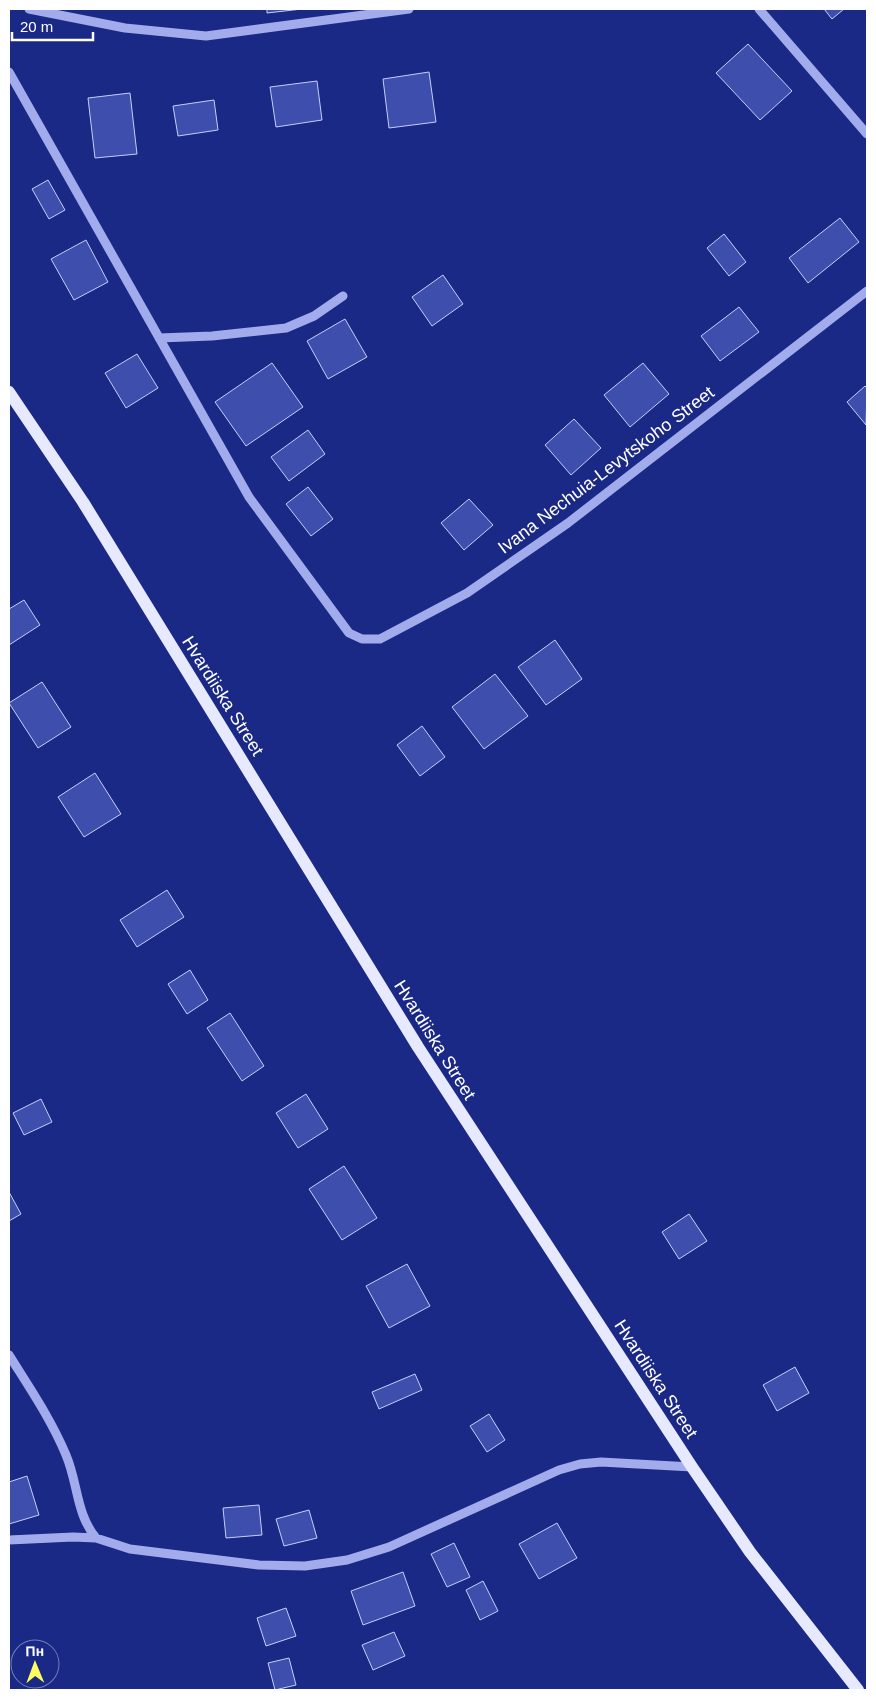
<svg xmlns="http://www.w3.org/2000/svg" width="876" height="1699" font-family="Arial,sans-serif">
	<rect width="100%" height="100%" fill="#1a2886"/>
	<!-- building -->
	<path fill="#3e4ead" stroke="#c7cef9" d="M267 9H302L267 13Z
		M824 9H844L832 19Z
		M748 44 792 91 760 120 716 73Z
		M429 72 436 122 389 128 383 79Z
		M317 81 322 120 276 127 270 87Z
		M130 93 137 154 95 158 88 98Z
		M214 100 218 130 178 136 173 106Z
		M48 180 65 210 49 219 32 189Z
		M840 218 859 242 808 283 789 258Z
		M724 234 746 262 729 276 707 248Z
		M86 240 108 282 74 300 51 259Z
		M443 275 463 304 432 326 412 297Z
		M739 307 759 332 720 361 701 336Z
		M345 319 367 357 328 379 307 341Z
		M137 354 158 388 126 408 105 373Z
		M272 363 303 407 246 446 215 402Z
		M643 363 669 394 630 427 604 395Z
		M865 386 867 388 866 425 847 402Z
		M574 419 601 448 571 475 545 445Z
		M308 430 325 454 289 481 271 457Z
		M308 487 333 519 311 536 286 504Z
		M469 499 493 525 464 550 441 523Z
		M24 600 40 625 9 645V609Z
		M555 640 582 679 546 705 518 667Z
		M495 674 528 716 484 749 452 707Z
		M42 682 71 727 38 748 9 703Z
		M422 726 445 757 420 776 397 745Z
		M95 773 121 814 84 837 58 797Z
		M167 890 184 917 137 947 120 920Z
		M190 970 208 1000 187 1014 168 984Z
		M230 1013 264 1066 242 1081 207 1028Z
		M306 1094 328 1129 298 1148 276 1113Z
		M41 1099 52 1122 24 1135 13 1113Z
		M344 1166 377 1218 342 1240 309 1189Z
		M9 1192 21 1214 9 1221Z
		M689 1214 707 1241 679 1259 662 1232Z
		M407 1264 430 1306 389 1328 366 1286Z
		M795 1367 809 1393 777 1411 763 1385Z
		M415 1374 422 1390 379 1409 372 1392Z
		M489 1414 505 1440 487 1452 470 1426Z
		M27 1476 39 1515 9 1524V1482Z
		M259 1505 262 1535 226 1538 223 1508Z
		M309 1510 317 1538 284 1546 276 1519Z
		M557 1523 577 1558 539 1579 519 1544Z
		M454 1543 470 1577 447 1587 431 1554Z
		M403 1572 415 1606 363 1625 351 1591Z
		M483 1581 498 1611 480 1620 466 1590Z
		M286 1608 296 1636 266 1646 257 1618Z
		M394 1632 405 1656 373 1670 362 1645Z
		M289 1658 296 1685 275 1690 268 1663Z"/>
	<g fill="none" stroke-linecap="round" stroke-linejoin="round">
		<!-- minor -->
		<path stroke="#a2acec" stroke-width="9" d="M29 9 125 28 206 36 409 9
			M759 9 867 134
			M9 72 249 497 349 633 362 639H380L467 593 568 523 867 291
			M159 338 212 336 286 328 314 316 343 296
			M9 1355C29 1387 51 1419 66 1455 78 1483 76 1514 96 1538
			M9 1540 73 1537 96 1538 130 1549 259 1565 305 1566 347 1560 389 1547 559 1470 580 1464 601 1462 692 1467"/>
		<!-- major -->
		<path stroke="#e7e9ff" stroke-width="12" d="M9 392 83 502 418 1047 692 1467 750 1552 858 1690"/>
	</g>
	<g text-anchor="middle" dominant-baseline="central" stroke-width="4" stroke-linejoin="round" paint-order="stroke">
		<!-- street labels -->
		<g font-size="18" fill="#fff" stroke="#1a2886">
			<text transform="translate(606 470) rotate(-37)">Ivana Nechuia-Levytskoho Street</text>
			<text transform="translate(223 696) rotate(58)">Hvardiiska Street</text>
			<text transform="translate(435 1040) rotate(58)">Hvardiiska Street</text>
			<text transform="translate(656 1379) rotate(57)">Hvardiiska Street</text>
		</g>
	</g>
	<!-- border -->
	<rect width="876" height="1699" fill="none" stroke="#ffffff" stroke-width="20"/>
	<!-- north arrow -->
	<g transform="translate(35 1664) rotate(359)"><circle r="24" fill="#1a2886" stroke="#767eb6"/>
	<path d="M0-4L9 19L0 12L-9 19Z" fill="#fbfe5e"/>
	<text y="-8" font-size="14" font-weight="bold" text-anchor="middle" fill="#ffffff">Пн</text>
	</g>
	<!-- scale -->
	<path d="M12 32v8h81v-8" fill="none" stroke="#ffffff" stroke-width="2.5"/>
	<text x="20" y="32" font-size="15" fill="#ffffff" stroke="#1a2886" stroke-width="4" paint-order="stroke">20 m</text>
</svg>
